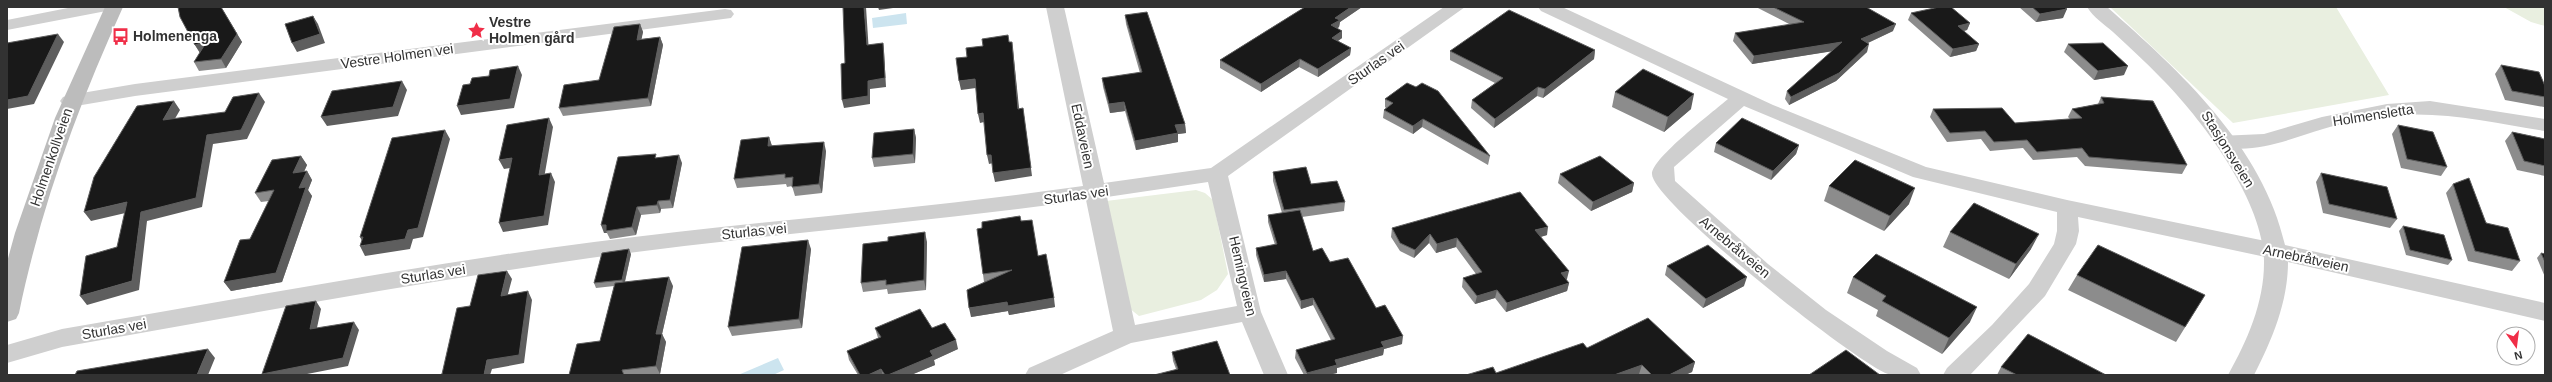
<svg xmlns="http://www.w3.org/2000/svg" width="2552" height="382" font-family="Arial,sans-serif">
	<rect width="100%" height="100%" fill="#fff"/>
	<!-- green -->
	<path fill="#e9efe0" d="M2336 7 2389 95 2233 123 2111 8Z
		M2504 7H2545V26L2531 22Z
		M1196 190 1205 193 1213 200 1228 274 1217 290 1201 300 1139 316 1129 308 1106 201Z"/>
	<!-- water -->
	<path fill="#cce4ef" d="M906 13 907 24 873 28 872 18Z
		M778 358 784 370 773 375H738Z"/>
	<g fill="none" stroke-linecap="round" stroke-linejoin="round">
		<!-- minor -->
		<path fill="#cfcfcf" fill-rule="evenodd" d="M73 7H110L107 11 101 12 7 30V20Z
			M1046 7H1064L1104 183 1211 168 1444 7H1465L1228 176 1261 312 1288 375H1264L1242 322 1131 343 1060 375H1025L1029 368 1113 331 1086 200C921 223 755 235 590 258 413 283 238 316 62 347L7 363V345L62 329C239 299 416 265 594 242 757 221 921 209 1083 186ZM1208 182 1237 306 1135 325 1107 197Z
			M1538 7H1562L1773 105 1926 167 2067 200 2275 243 2283 246 2286 251 2283 256 2275 259 2078 217 2079 231 2076 244 2045 296 1970 375H1943L1947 368 1992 325 2029 284 2054 244 2057 231V212L1913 177 1744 106 1674 167 1675 181 1768 264 1826 310 1887 351 1917 368 1921 375C1911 375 1897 378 1888 374 1854 361 1652 202 1652 174 1652 158 1713 112 1728 99L1541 11Z
			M725 9 731 10 734 14 731 18 135 96 70 107 63 105 60 101 63 97 70 95 135 84Z
			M2430 101 2545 119V131C2493 123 2441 110 2388 116 2367 118 2343 123 2323 129 2290 139 2253 155 2219 146L2216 141 2219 136 2264 134 2322 117 2387 104Z"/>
		<!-- tertiary -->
		<path fill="#cfcfcf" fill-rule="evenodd" d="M2087 7H2107C2180 71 2263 147 2285 245L2545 303V321L2288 262C2288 302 2272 340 2254 375H2228C2247 341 2264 303 2264 263 2265 203 2202 119 2161 78 2146 62 2129 47 2113 32 2104 24 2093 17 2087 7Z"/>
		<!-- secondary -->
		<path fill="#bcbcbc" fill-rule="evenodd" d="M105 7H123C78 106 41 206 19 313L16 319 7 322V262L15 233 55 118Z"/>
	</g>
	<!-- wall -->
	<path fill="#8c8c8c" d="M178 7H222H221L242 42 226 68 199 71 194 62 200 53 195 45Z
		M1305 7H1362L1340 22 1339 27 1337 28 1342 31V38L1338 41 1351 48 1350 55 1318 77 1299 67 1261 92 1220 68V60Z
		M1756 7H1866L1893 31 1868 43 1867 52 1836 81 1789 105 1785 99 1787 91 1832 51 1752 64 1733 41 1735 33 1791 25Z
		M2019 7H2064L2063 18 2036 22Z
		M1911 13 1970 23 1967 30 1964 31 1979 44 1976 51 1950 57 1908 20Z
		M1125 15 1185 124 1186 133 1178 134V142L1136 150 1125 111 1110 113 1103 87 1102 78 1140 73 1126 24Z
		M640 24 643 32 641 39 660 37 663 45 651 106 563 116 559 108 599 80Z
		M2068 44 2124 75 2094 80 2064 52Z
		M1595 50 1594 59 1543 98 1537 96 1494 128 1471 108 1472 100 1495 83 1450 60V51Z
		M2501 65 2545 86V106L2544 107 2505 100 2495 74Z
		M1407 83 1490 156 1488 165 1422 127 1413 134 1383 118 1384 110 1386 108 1385 107V99Z
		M1615 92 1691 109 1664 132 1612 107Z
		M2101 97 2187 165 2182 174 2085 166 2077 157 2033 160 2023 148 1990 151 1981 139 1947 142 1930 117 1933 109 2015 123 2070 119 2068 117 2072 109 2098 104Z
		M2398 125 2447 167 2441 176 2401 168 2392 134Z
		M914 129 916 138 915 163 874 167 872 158Z
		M2512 132 2545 139V176L2517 170 2505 141Z
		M769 137 772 146 826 151 822 193 795 196 792 186 787 187 786 184 737 188 734 179Z
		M1716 143 1799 145 1796 154 1771 180 1714 152Z
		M301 156 307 165 304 172 307 171 312 180 308 190 312 196 282 282 231 291 224 282 250 239 269 201 261 202 255 193Z
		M657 158 682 163 673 208 661 209 660 213 641 215 636 235 610 239 607 233H604Z
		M1273 172 1311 184 1345 202 1344 211 1302 217 1313 251 1330 262 1376 308 1402 344 1384 349 1383 355 1337 368V373L1328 375H1304L1295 358 1296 350 1331 340 1313 305 1301 309 1286 279 1264 282 1256 255V248L1275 245 1268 222V215L1282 213 1273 181Z
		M2321 173 2397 219 2390 228 2323 213 2316 182Z
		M1560 174 1634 183 1632 192 1591 211 1558 183Z
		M2453 184 2520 261 2512 271 2468 261 2446 193Z
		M1829 186 1909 204 1884 231 1824 201Z
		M1021 221 1038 256 1055 307 1009 315 1008 311 971 317 984 282 983 274Z
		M2403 226 2452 260 2448 265 2406 255 2399 231Z
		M1392 228 1547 235 1540 237 1567 279 1566 280 1569 283 1567 291 1506 312 1495 298 1475 304 1462 287 1463 278 1476 274 1456 247 1436 253 1429 243 1414 258 1400 251 1391 237Z
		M1950 232 2031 249 2009 279 1943 247Z
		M927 242 926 290 888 294 887 289 863 292 861 283Z
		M811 249 802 328 732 336 728 327Z
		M2541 253 2545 254V277L2537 258Z
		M631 254 625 282 673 286 662 334 666 342 660 374 655 375H569L600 341 614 286 596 288 594 283Z
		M1667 266 1744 286 1703 308 1665 275Z
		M2077 275 2205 295 2176 342 2068 290Z
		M1853 277 1970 322 1942 354 1876 316 1878 310 1847 293Z
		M875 328H932L958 349 934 360 935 365 911 375H858L849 360 847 351 878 338Z
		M1587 348 1695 362 1692 372 1685 375H1640L1639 374 1637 375H1466L1496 373Z
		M1172 352 1230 375 1176 369 1173 361Z
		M2001 367 2106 375H1997Z"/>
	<!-- shaded-wall -->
	<path fill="#5e5e5e" d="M221 7H222H221L242 42 226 68 221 59Z
		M864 7H866L869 53 867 45Z
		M878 7H900L879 10Z
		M1351 7H1362L1340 22 1339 27 1331 33V25L1335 18Z
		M2067 9 2063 18 2036 22 2040 14Z
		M313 16 318 24 325 43 297 52 292 43Z
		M1970 23 1967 30 1955 33 1958 26Z
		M640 24 643 32 640 47 637 40Z
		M1896 24 1893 31 1859 47 1861 39Z
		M1342 31V38L1332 45V38Z
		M58 34 64 42 34 104 7 109V100Z
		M660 37 663 45 651 106 648 98Z
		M207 41 200 53 195 45Z
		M1012 42 1013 50 1020 117 1018 109Z
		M1842 42 1840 50 1752 64 1754 56Z
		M883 43 884 51 886 87 870 89V104L844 108 842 100 868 81Z
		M1869 44 1867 52 1836 81 1789 105 1791 97Z
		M1979 44 1976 51 1950 57 1953 49Z
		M1351 48 1350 55 1318 77V69Z
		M1595 50 1594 59 1543 98 1545 89Z
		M1300 59 1299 67 1261 92V84Z
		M518 66 522 75 514 108 461 115 457 106Z
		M2128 66 2124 75 2094 80 2098 71Z
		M975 79 976 88 961 90 959 81Z
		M402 81 407 90 398 116 327 126 321 117Z
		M1538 87 1537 96 1494 128 1495 119Z
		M259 93 265 102 247 139 213 144 202 207 147 221 139 290 87 305 80 296 132 281 141 212 207 135Z
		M1694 94 1691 109 1664 132 1668 117Z
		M174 101 180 110 169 129 163 120Z
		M1124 102 1125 111 1110 113 1109 104Z
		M1023 108 1032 176 995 182 993 173Z
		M983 113 984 122 980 123 978 114Z
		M549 118 553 127 543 184 539 175Z
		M1423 119 1422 127 1413 134V126Z
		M1185 124 1186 133 1178 134V142L1136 150 1135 141 1175 125Z
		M914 129 916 138 915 163 913 154Z
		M445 130 450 139 423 237 413 239 410 249 365 256 360 246H365L360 237 408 230Z
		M769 137 772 146H768Z
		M824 142 826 151 822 193 819 184Z
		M1799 145 1796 154 1771 180 1773 171Z
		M679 155 682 163 673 208 670 200Z
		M987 155H991L993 163 989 164Z
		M301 156 307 165 299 182 293 173Z
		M512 158 516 167 504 169 499 160Z
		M307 171 312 180 308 190 312 196 282 282 231 291 224 282 299 188Z
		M551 173 555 182 548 225 503 232 499 223Z
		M1634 183 1632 192 1591 211 1593 202Z
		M1915 188 1909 204 1884 231 1890 216Z
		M658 201 661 209 660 213 657 205Z
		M127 202 134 211 91 221 84 212Z
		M637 207 641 215 636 235 632 227Z
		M601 225H606V231L607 233H604Z
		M1548 227 1547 235 1534 239 1535 230Z
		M925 232 927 242 926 290 924 280Z
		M1430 234 1429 243 1414 258 1415 250Z
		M2039 234 2031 249 2009 279 2016 264Z
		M1457 238 1456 247 1436 253 1437 244Z
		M808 240 811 249 802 328 799 319Z
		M629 249 631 254 624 285 622 280Z
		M507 271 512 279 505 305 501 296Z
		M1286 271V279L1264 282V275Z
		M1569 271 1567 279 1559 282 1561 273Z
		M669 277 673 286 660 343 656 334Z
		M1747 277 1744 286 1703 308 1706 299Z
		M1569 283 1567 291 1506 312 1507 303Z
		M1497 290 1495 298 1475 304 1477 296Z
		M528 291 532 300 524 363 492 369 490 375H484L487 360Z
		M1054 298 1055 307 1009 315 1008 311 971 317 969 308 1007 302Z
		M1313 298V305L1301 309V301Z
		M316 301 321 309 315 337 310 329Z
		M1977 307 1970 322 1942 354 1949 338Z
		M354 322 359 330 348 366 302 375H263L262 374Z
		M662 334 666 342 660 374 656 366Z
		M1403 336 1402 344 1384 349 1383 355 1337 368V373L1328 375H1307V373L1335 360 1381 342Z
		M956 340 958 349 934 360 935 365 911 375H888L930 351Z
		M208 349 215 358 208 375H197Z
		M1695 362 1692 372 1685 375H1669Z
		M1642 365 1639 374 1637 375H1614Z
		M881 369 883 375H868Z"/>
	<!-- building -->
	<path fill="#191919" stroke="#5e5e5e" d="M178 7H221L237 34 221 59 194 62 207 41 195 45 180 17Z
		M843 7H864L867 45 883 43 885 78 868 81V96L842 100 841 64 845 63Z
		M1305 7H1351L1335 18 1340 20 1331 25 1342 31 1332 38 1351 48 1318 69 1300 59 1261 84 1220 60Z
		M1773 7H1866L1896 24 1861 39 1869 44 1839 73 1791 97 1787 91 1842 42 1754 56 1735 33 1804 22Z
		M1939 7H1951L1970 23 1958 26 1979 44 1953 49 1911 13Z
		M2032 7H2064L2067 9 2040 14Z
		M1509 10 1595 50 1545 89 1538 87 1495 119 1472 100 1503 78 1450 51Z
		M1147 12 1185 124 1175 125 1178 133 1135 141 1124 102 1109 104 1102 78 1142 72 1125 15Z
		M313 16 320 34 292 43 285 24Z
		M640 24 637 40 660 37 648 98 559 108 564 85 599 80 614 27Z
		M58 34 28 96 7 100V43Z
		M1008 35 1009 42H1012L1018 109 1023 108 1031 168 993 173 991 155H987L983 113 978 114 975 79 959 81 956 58 967 57 966 48 983 46 982 39Z
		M2103 43 2128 66 2098 71 2068 44Z
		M2501 65 2539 72 2545 86V97L2512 91Z
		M518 66 510 99 457 106 463 85 470 84 472 78 489 76 490 70Z
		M1643 69 1694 94 1668 117 1615 92Z
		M402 81 393 107 321 117 332 91Z
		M1407 83 1416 87 1422 83 1438 91 1490 156 1423 119 1413 126 1384 110 1393 103 1385 99Z
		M259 93 241 130 207 135 196 198 141 212 132 281 80 296 86 256 117 247 127 202 84 212 94 177 137 106 174 101 163 120 225 112 233 97Z
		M2101 97 2153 101 2187 165 2089 157 2082 148 2037 152 2027 140 1994 142 1985 131 1950 133 1933 109 2002 108 2015 123 2082 118 2072 109 2104 103Z
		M549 118 539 175 551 173 544 216 499 223 512 158 499 160 507 125Z
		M1742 118 1799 145 1773 171 1716 143Z
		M2398 125 2433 132 2447 167 2407 159Z
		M914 129 913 154 872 158 874 133Z
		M445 130 418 228 408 230 405 239 360 246 363 237H360L392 138Z
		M2512 132 2545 139V166L2524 161Z
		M769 137 768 146 824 142 819 184 792 187 793 177 785 178V174L734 179 741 140Z
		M656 154 655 158 679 155 670 200 658 201 657 205 637 207 632 227 606 231V225H601L618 157Z
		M301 156 293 173 307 171 299 188 306 187 276 273 224 282 240 240 250 239 274 190 255 193 272 160Z
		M1600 156 1634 183 1593 202 1560 174Z
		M1855 160 1915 188 1890 216 1829 186Z
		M1306 167 1311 184 1337 181 1345 202 1284 210 1273 172Z
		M2321 173 2387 187 2397 219 2329 204Z
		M2469 178 2486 223 2508 228 2520 261 2475 251 2453 184Z
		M1520 192 1548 227 1535 230 1569 271 1561 273 1569 283 1507 303 1497 290 1477 296 1463 278 1482 272 1457 238 1437 244 1430 234 1415 250 1400 243 1392 228Z
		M1974 203 2039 234 2016 264 1950 232Z
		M1300 210 1313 251 1322 248 1330 262 1348 258 1376 308 1385 305 1403 336 1381 342 1384 347 1335 360 1337 365 1307 373 1296 350 1335 339 1313 298 1301 301 1286 271 1264 275 1256 248 1277 244 1268 215Z
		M1020 216 1021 221 1032 220 1038 256 1046 254 1054 298 1008 306 1007 302 969 308 967 290 1012 270 983 274 977 229 982 228V222Z
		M2403 226 2444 235 2452 260 2410 250Z
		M925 232 924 280 886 285V280L861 283 863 244 888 241V237Z
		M808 240 799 319 728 327 742 247Z
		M1708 245 1747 277 1706 299 1667 266Z
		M2098 245 2205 295 2185 327 2077 275Z
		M629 249 622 280 594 283 602 253Z
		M2541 253 2545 254V262Z
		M1876 254 1977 307 1949 338 1882 301 1886 296 1853 277Z
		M507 271 501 296 528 291 519 355 487 360 484 375H439L442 374 457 308 470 306 478 275Z
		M669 277 656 334H662L656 366 622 370 624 375H569L577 344 600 341 615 283Z
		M316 301 310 329 354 322 343 358 262 374 286 306Z
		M920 309 932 328 945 323 956 340 930 351 933 356 888 375H885L881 369 868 375H860L847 351 881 337 875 328Z
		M1648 318 1695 362 1669 375H1652L1642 365 1614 375H1466L1493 367 1496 373 1583 343 1587 348Z
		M2028 334 2106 375H2017L2001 367Z
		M1217 341 1230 375H1154L1178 369 1172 352Z
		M208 349 197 375H75L77 371Z
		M1846 350 1880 375H1809Z"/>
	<!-- icons -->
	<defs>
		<symbol id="sight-bare" viewBox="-9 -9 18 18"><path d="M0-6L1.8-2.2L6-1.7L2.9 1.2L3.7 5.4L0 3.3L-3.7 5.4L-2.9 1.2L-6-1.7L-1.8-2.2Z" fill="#f02e48" stroke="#fff" stroke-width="2.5" paint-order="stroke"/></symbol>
		<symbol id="bus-bare" viewBox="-9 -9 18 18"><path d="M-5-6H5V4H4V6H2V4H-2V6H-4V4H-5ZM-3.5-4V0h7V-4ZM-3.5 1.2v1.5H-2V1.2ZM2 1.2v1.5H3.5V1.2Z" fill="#f02e48" stroke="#fff" stroke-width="2.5" paint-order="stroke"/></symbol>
	</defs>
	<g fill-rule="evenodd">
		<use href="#sight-bare" x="464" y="18" width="25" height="25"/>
		<use href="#bus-bare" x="108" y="24" width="25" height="25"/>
	</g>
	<g text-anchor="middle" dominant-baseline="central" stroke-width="4" stroke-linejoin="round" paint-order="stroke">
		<!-- poi labels -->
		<g font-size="14" font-weight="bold" fill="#323232" stroke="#fff" text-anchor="start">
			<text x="489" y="22">Vestre<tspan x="489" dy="16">Holmen gård</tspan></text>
			<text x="133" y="36">Holmenenga</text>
		</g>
		<!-- street labels -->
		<g font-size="14" fill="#323232" stroke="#fff">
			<text transform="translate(397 56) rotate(-8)">Vestre Holmen vei</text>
			<text transform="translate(1376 63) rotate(-35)">Sturlas vei</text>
			<text transform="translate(2373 115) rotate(-9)">Holmensletta</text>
			<text transform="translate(1083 136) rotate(78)">Eddaveien</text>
			<text transform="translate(2228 149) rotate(58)">Stasjonsveien</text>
			<text transform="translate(51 157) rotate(-71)">Holmenkollveien</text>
			<text transform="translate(1076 195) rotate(-8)">Sturlas vei</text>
			<text transform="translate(754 231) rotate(-6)">Sturlas vei</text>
			<text transform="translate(1735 247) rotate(40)">Arnebråtveien</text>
			<text transform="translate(2306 258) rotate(12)">Arnebråtveien</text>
			<text transform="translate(433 274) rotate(-9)">Sturlas vei</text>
			<text transform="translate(1243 276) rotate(77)">Hemingveien</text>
			<text transform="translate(114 329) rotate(-10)">Sturlas vei</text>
		</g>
	</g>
	<!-- border -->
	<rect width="2552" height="382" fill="none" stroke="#323232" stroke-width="16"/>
	<!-- north arrow -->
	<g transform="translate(2516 346) rotate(166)"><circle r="19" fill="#ffffff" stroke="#adadad"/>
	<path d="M0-3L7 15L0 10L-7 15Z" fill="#f02e48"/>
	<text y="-6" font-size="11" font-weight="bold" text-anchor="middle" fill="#323232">N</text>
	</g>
</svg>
